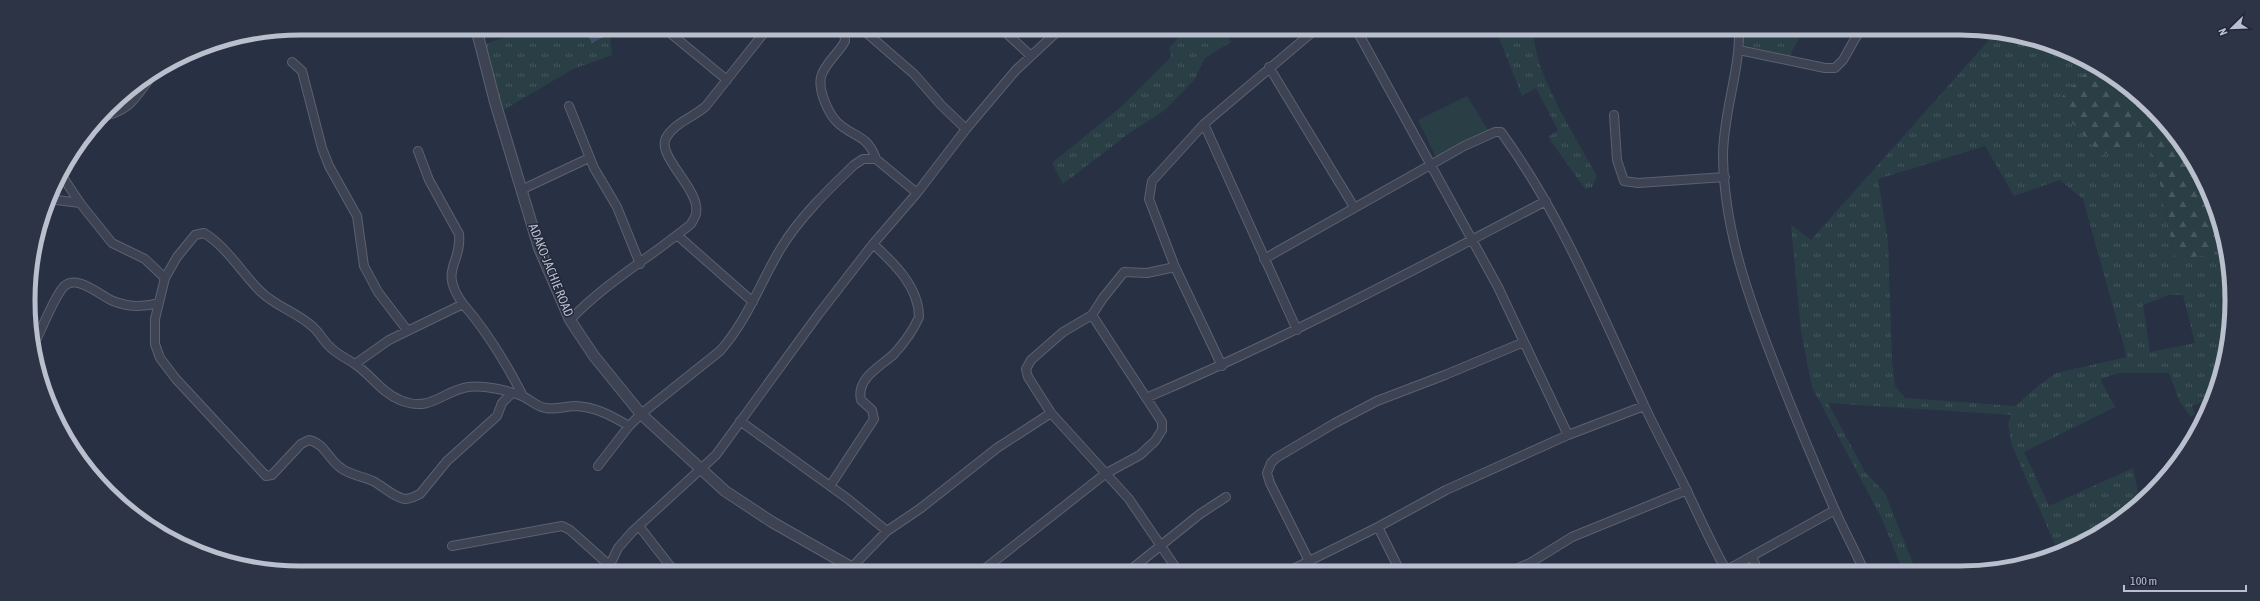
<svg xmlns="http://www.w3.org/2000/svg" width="2260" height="601" font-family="'Asap Condensed',sans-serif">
	<defs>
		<pattern id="grass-tufts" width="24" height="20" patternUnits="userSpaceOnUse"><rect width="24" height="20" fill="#2a3e45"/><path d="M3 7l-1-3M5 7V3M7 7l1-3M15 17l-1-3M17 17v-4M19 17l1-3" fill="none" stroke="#47585f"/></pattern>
		<pattern id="forest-firs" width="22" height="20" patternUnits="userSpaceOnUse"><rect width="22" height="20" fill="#2a3e45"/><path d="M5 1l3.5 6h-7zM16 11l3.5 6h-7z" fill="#47585f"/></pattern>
		<pattern id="water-rules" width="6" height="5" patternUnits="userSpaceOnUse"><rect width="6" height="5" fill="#3f4c6d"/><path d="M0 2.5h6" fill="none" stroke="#596481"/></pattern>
	</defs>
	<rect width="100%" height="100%" fill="#283144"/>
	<!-- grass -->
	<path fill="url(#grass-tufts)" fill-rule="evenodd" d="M508 28H584L586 32 609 28 612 55 573 69 500 112 483 45 506 37 504 29Z
		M1186 29H1224L1231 42 1205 58 1194 80 1165 110 1128 134 1063 184 1052 163 1122 106 1171 57 1169 48Z
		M1496 30H1535C1527 62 1580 145 1597 176L1592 187 1585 189 1548 137 1558 130 1536 88 1522 96Z
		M1744 30H1804L1789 57 1744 45Z
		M1997 31 2047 43 2090 62 2086 72 2056 104 2102 155 2141 136C2158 155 2169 231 2175 259L2227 253 2231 283 2230 336 2210 399 2192 406 2195 414 2191 417 2180 402 2169 373H2119L2100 379 2115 407 2024 452 2049 506 2133 468 2140 501 2123 508 2125 513 2080 545 2058 552 2011 443 2008 423 2012 415 1828 403 1865 472 1885 493 1916 571H1903L1882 519 1812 387 1801 331 1791 225 1811 240ZM1985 146 2014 196 2060 180 2083 199 2127 357 2056 373 2039 385 2015 406 1905 398 1895 386 1892 361 1888 242 1878 179ZM2169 295H2183L2195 343 2150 352 2143 305Z"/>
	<!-- forest -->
	<path fill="url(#forest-firs)" d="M2090 62C2100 66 2109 74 2118 80 2175 121 2215 183 2227 253L2175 259C2169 232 2159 154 2141 137L2102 155 2055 104 2086 72Z"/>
	<!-- garden -->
	<path fill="#2a3e45" d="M1467 96 1488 130 1437 159 1418 120Z"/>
	<!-- water -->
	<path fill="url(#water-rules)" d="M584 28H604L605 36 592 43Z"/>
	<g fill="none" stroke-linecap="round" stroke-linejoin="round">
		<defs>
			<path id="minor" d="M844 29 845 41C839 53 824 64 821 77 818 90 828 113 837 122 853 138 867 133 876 159
				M862 29 914 74 941 105 966 129
				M1002 29 1031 56
				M1356 29 1498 287 1568 435
				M1739 30C1740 72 1723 113 1723 156 1724 229 1748 296 1774 363 1793 412 1813 460 1834 508 1843 529 1855 550 1864 571
				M670 33 727 80
				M1739 50 1825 68H1835L1843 60 1860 30
				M292 62 302 71 322 148 329 166 357 216 364 266 378 292 407 330
				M1269 67 1354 207
				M569 106 594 168 617 207 640 264
				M1614 115 1617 160 1624 181 1638 183 1725 177
				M101 117C131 110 133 100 151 77
				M1204 124 1297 330
				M418 151 429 180 459 234C462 265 438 269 463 304
				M60 173 80 203
				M521 190 589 158
				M49 199 80 203 112 243 145 259 165 278
				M677 235 753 302
				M1264 259 1464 146 1495 132H1501C1562 216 1600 311 1644 405 1657 433 1672 460 1686 489 1699 516 1711 543 1726 570
				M1175 267 1147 273 1124 272 1103 298 1092 315 1063 332 1031 360 1026 369 1028 377 1051 413 1129 499 1178 571
				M570 320C605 283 651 257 691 224 692 221 696 217 696 213 701 190 656 156 666 138 674 123 694 117 706 106L767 29
				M36 340C44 324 51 305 61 290 74 270 100 296 113 301 128 307 142 308 158 303
				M355 364 389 340 463 304C485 329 507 365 523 396
				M1222 366 1175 267 1149 199 1152 181 1204 124 1316 29
				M512 393 502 403 497 416 447 461 420 494C415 496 411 499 405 499 393 497 383 486 373 481 362 476 350 475 341 468 329 460 324 443 309 440L301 444 272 475 266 476 176 379 160 358 155 344V319L165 278 177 257 195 235 204 233C226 246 242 273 260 291 276 307 297 312 313 327 319 332 323 340 328 345 336 354 346 358 355 364 371 375 382 393 400 400 431 413 442 391 468 387 484 385 507 390 522 396 530 399 536 407 546 408 556 410 566 406 576 406 596 407 612 416 629 426L641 414 720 351C748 319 760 283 781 248 800 217 828 190 854 165L863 159H876L917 193
				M1146 398C1283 340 1414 270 1546 201
				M740 421 848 499 887 531
				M598 466 629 426
				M830 486 874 419 872 410 861 400C856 378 880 367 894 354 904 343 913 331 919 317 919 287 894 263 873 244
				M639 526 674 571
				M1378 527 1400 571
				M452 546 562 526 570 530 609 565
				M1752 556 1758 571
				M1309 561 1270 483 1267 473 1271 463 1276 458 1335 423 1377 401 1445 375 1524 342
				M852 567 887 531 921 508 997 448 1051 413
				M607 571 618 548 632 532 716 455 818 315 873 244 917 193 966 129 1016 70 1060 29
				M982 571 1105 474 1140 455 1155 441 1162 430V422L1092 315
				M1129 571 1200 514 1226 497
				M1289 571 1378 527 1446 490 1568 435 1644 406
				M1511 571 1530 563 1572 537 1687 490
				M1725 571 1835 510"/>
			<path id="tertiary" d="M476 28 495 102 539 248 570 320 594 356 641 414 725 491 772 522 858 571"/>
		</defs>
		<!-- minor casing -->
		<use href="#minor" stroke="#5b6171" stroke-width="10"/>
		<!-- tertiary casing -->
		<use href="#tertiary" stroke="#5b6171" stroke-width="12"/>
		<!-- minor -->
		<use href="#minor" stroke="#3d4353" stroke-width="8"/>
		<!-- tertiary -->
		<use href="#tertiary" stroke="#3d4353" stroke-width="10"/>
	</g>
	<g text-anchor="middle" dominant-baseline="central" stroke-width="3" stroke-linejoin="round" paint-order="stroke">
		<!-- street labels -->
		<g font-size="13" fill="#babfcd" stroke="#212839">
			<text transform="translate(551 270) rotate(68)">ADAKO-JACHIE ROAD</text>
		</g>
	</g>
	<!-- crop -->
	<path d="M0 0H2260V601H0ZM300 35H1960A265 265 0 0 1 2225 300V301A265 265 0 0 1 1960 566H300A265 265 0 0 1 35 301V300A265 265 0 0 1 300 35Z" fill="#2d3445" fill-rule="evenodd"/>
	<path fill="none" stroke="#babfcd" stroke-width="5" d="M300 35H1960A265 265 0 0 1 2225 300V301A265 265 0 0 1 1960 566H300A265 265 0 0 1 35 301V300A265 265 0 0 1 300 35Z"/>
	<!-- north arrow -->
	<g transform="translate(2232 28) rotate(247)" stroke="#212839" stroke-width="3" paint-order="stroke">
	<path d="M0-3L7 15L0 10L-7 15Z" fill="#babfcd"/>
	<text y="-6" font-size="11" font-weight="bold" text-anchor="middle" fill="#babfcd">N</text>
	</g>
	<!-- scale -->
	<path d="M2124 585v6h122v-6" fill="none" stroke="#babfcd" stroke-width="2"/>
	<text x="2130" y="585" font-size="12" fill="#babfcd" stroke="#212839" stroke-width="3" paint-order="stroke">100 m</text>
</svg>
